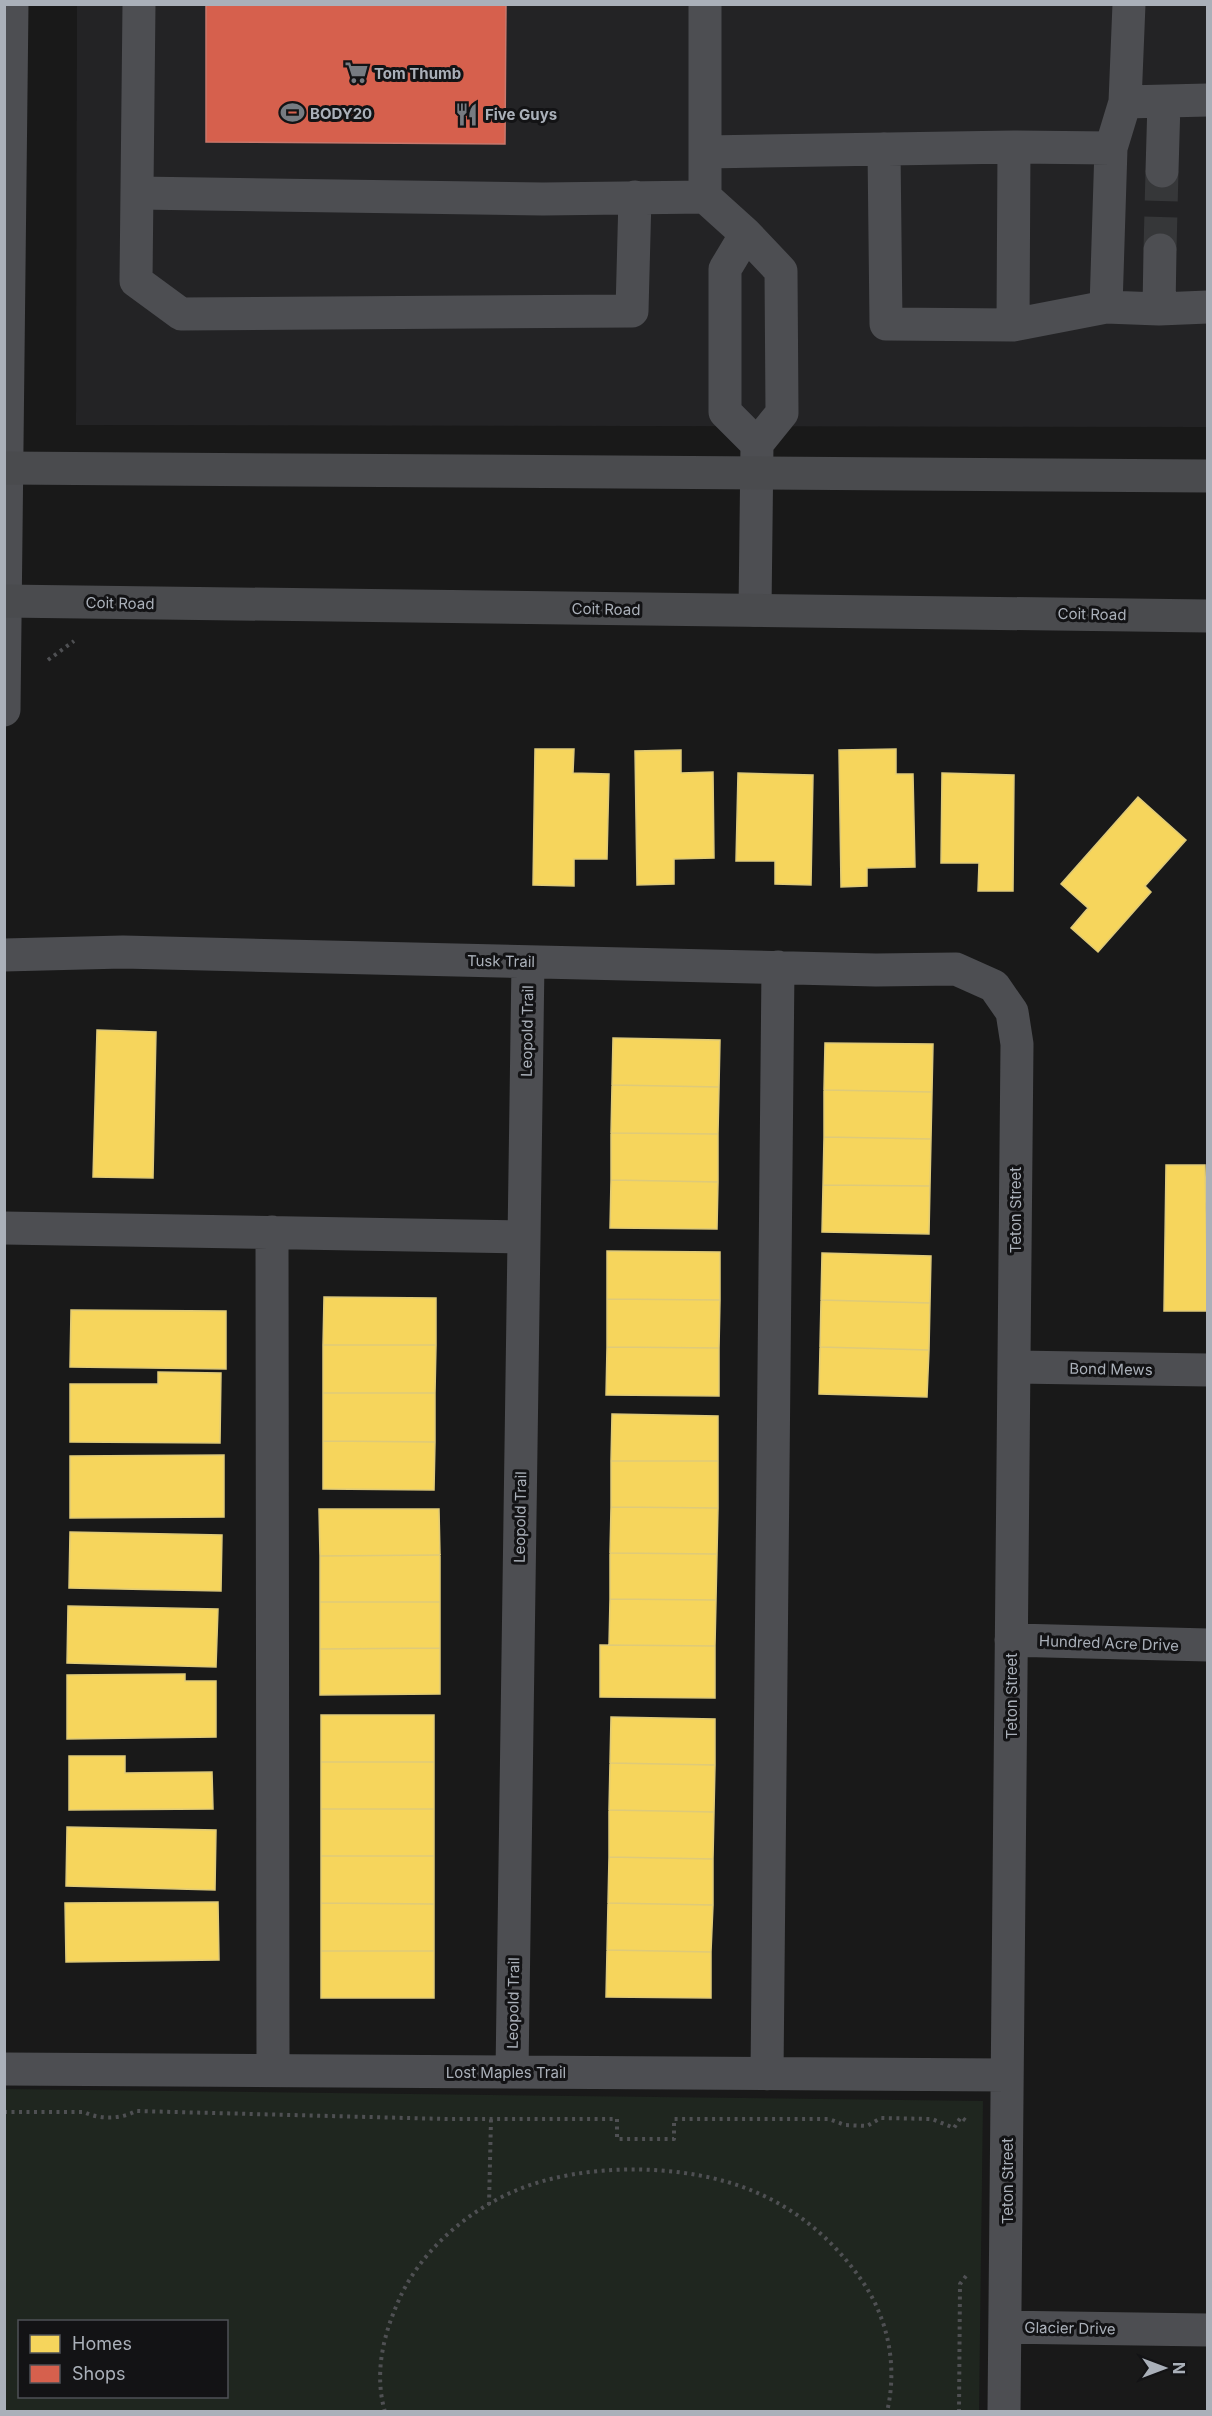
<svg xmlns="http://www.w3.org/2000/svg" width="1212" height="2416" font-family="Inter,sans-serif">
	<rect width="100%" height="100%" fill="#191919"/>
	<!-- built -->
	<path fill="#232325" d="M77 5H1207V427L76 425Z"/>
	<!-- green -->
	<path fill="#1f261f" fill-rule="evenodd" d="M5 2089 983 2101 979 2411H5ZM20 2322H226V2396H20Z"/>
	<!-- homes -->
	<path fill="#f6d55c" stroke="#dfca78" stroke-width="1.5" d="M535 749H574L573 773 609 774 607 859H574V886L533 885Z
		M896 749V774H913L915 867 867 868V886L841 887 839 750Z
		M681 750V773L713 772 714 858 674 859V884L637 885 635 751Z
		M738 773 813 775 811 885 775 884V861H736Z
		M942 773 1014 775 1013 891H978L979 863H941Z
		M1138 797 1186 840 1145 886 1151 892 1098 952 1071 928 1088 908 1061 884Z
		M97 1030 156 1032 153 1178 93 1177Z
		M613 1038 720 1040 719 1087 612 1085Z
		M825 1043 933 1044 932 1092 824 1090Z
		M612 1085 719 1087 718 1134 611 1133Z
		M824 1090 932 1092 931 1139 824 1137Z
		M611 1133 718 1134V1182L611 1180Z
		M824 1137 931 1139 930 1186 823 1185Z
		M1166 1165H1205L1208 1311H1164Z
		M611 1180 718 1182 717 1229 610 1228Z
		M823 1185 930 1186 929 1234 822 1232Z
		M607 1251 720 1252V1300L607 1299Z
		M822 1253 931 1256 930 1303 821 1300Z
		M324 1297 436 1298V1345H323Z
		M607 1299 720 1300 719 1348 607 1347Z
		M821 1300 930 1303 929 1350 820 1347Z
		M71 1310 226 1311V1369L70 1367Z
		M323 1345H436L435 1393H323Z
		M607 1347 719 1348V1396L606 1395Z
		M820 1347 929 1350 927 1397 819 1394Z
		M158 1372 221 1373 220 1443 70 1442V1384H158Z
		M323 1393H435V1442L323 1441Z
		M612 1414 718 1416V1461H611Z
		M323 1441 435 1442 434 1490 323 1489Z
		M224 1455V1517L70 1518V1456Z
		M611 1461H718V1508L611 1507Z
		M611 1507 718 1508 717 1554 610 1553Z
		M319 1509H439L440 1555 320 1556Z
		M70 1532 222 1535 221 1591 69 1588Z
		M610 1553 717 1554 716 1600 610 1599Z
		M440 1555V1602H320V1556Z
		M610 1599 716 1600 715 1646 609 1645Z
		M320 1602H440V1648L320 1649Z
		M68 1606 218 1609 216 1667 67 1663Z
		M600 1645 715 1646V1698L600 1697Z
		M440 1648V1694L320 1695V1649Z
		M185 1674V1681H216V1737L67 1739V1675Z
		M321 1715H434V1762H321Z
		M611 1717 715 1719V1765L610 1763Z
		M69 1756H125V1773L212 1772 213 1809 69 1810Z
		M321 1762H434V1809H321Z
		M610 1763 715 1765 714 1812 609 1810Z
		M321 1809H434V1856H321Z
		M609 1810 714 1812 713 1859 609 1857Z
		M67 1827 216 1830 215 1890 66 1886Z
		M321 1856H434V1904L321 1903Z
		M609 1857 713 1859V1905L608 1903Z
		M218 1902 219 1960 66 1962 65 1903Z
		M321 1903 434 1904V1951H321Z
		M608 1903 713 1905 711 1952 607 1950Z
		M607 1950 711 1952V1998L606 1997Z
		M321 1951H434V1998H321Z"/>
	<!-- shops -->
	<path fill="#d6604d" stroke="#c9786d" stroke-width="1.5" d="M206 4H506L505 144 206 142Z"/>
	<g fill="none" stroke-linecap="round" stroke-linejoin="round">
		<!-- minor-tunnel -->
		<path stroke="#363739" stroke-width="33" stroke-dasharray="33 16" stroke-linecap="butt" d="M1160 250 1162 171"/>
		<!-- path -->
		<path stroke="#4f5053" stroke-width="4" stroke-dasharray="3 4.5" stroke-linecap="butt" d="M48 660 74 641
			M4 2112H84C100 2120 121 2119 136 2111L446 2119H617V2139H674V2119H829L845 2125 867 2126 881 2118 932 2119 954 2128 961 2117 969 2123
			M489 2205 491 2119
			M385 2412C374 2374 383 2336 398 2302 419 2252 468 2210 517 2190 584 2162 687 2163 753 2191 797 2209 833 2240 860 2278 888 2317 898 2365 887 2412
			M959 2412 960 2284 966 2276"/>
		<!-- minor -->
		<path stroke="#4d4e52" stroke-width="33" d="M139 4 136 281 181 314 632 311 635 197
			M705 4V197L746 234 781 271 782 413 757 444 755 610
			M1208 100 1125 102 1111 148 1106 307 1159 309 1208 307
			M1125 102 1129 4
			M884 149 886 324 1013 325 1014 147
			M705 152 1014 147 1111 148
			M1162 171 1164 102
			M137 193 543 199 705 197
			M746 234 725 269V412L757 444
			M1159 309 1160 250
			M1013 325 1106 307
			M4 710 12 4
			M4 955 123 952 876 970 956 969 994 986 1012 1012 1017 1044 1004 2412
			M4 1228 524 1237
			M272 1232 273 2070
			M1014 1367 1208 1370
			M1011 1640 1208 1645
			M4 2069 1007 2075
			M512 2072 528 962
			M767 2074 778 967
			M1005 2327 1208 2330"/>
		<!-- major -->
		<path stroke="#4a4b4e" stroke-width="33" d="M4 468 1208 476
			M4 601 1208 616"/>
	</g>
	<!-- icons -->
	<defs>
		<symbol id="supermarket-bare" viewBox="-9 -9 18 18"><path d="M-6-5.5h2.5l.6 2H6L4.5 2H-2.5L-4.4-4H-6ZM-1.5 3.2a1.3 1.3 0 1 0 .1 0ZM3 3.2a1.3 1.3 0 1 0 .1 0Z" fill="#777b81" stroke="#131315" stroke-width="2.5" paint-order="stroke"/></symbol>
		<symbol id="stadium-bare" viewBox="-9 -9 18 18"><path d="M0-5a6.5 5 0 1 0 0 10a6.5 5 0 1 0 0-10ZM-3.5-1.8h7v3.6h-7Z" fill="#777b81" stroke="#131315" stroke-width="2.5" paint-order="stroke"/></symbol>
		<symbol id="restaurant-bare" viewBox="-9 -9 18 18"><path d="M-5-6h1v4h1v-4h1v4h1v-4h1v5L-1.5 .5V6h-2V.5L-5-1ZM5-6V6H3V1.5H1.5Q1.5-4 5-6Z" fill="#777b81" stroke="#131315" stroke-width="2.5" paint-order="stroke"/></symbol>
	</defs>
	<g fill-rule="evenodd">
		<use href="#supermarket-bare" x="340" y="56" width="33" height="33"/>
		<use href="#stadium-bare" x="276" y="96" width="33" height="33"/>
		<use href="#restaurant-bare" x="450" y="98" width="33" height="33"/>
	</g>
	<g text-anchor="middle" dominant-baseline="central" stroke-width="6" stroke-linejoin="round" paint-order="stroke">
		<!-- poi labels -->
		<g font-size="15" font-weight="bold" fill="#aab0b9" stroke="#131315" text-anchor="start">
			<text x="374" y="73">Tom Thumb</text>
			<text x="310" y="113">BODY20</text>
			<text x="485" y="114">Five Guys</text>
		</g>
		<!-- street labels -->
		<g font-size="15" fill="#aab0b9" stroke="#131315">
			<text transform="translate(120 603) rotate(1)">Coit Road</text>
			<text transform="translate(606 609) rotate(1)">Coit Road</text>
			<text transform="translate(1092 614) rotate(1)">Coit Road</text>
			<text transform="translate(501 961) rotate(1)">Tusk Trail</text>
			<text transform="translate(527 1031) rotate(-89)">Leopold Trail</text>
			<text transform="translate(1015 1210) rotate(-90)">Teton Street</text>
			<text transform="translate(1111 1369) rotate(1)">Bond Mews</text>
			<text transform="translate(520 1517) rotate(-89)">Leopold Trail</text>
			<text transform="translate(1109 1643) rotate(2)">Hundred Acre Drive</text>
			<text transform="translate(1011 1696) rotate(-90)">Teton Street</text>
			<text transform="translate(513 2003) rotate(-89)">Leopold Trail</text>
			<text x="506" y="2072">Lost Maples Trail</text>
			<text transform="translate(1007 2181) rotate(-90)">Teton Street</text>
			<text transform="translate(1070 2328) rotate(1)">Glacier Drive</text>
		</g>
	</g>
	<!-- border -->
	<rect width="1212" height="2416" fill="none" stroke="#aab0b9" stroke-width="12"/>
	<!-- legend -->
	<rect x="18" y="2320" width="210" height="78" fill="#131315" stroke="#4f5257" stroke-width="1.5"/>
	<rect x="30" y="2335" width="30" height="18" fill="#f6d55c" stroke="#4f5257" stroke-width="1.5"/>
	<text x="72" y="2350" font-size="18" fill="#aab0b9">Homes</text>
	<rect x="30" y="2365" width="30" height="18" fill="#d6604d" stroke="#4f5257" stroke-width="1.5"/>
	<text x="72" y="2380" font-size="18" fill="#aab0b9">Shops</text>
	<!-- north arrow -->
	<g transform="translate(1164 2368) rotate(90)" stroke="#131315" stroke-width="4.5" paint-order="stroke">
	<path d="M0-4.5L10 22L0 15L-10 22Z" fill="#aab0b9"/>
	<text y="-9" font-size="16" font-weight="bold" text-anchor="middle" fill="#aab0b9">N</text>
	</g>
</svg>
